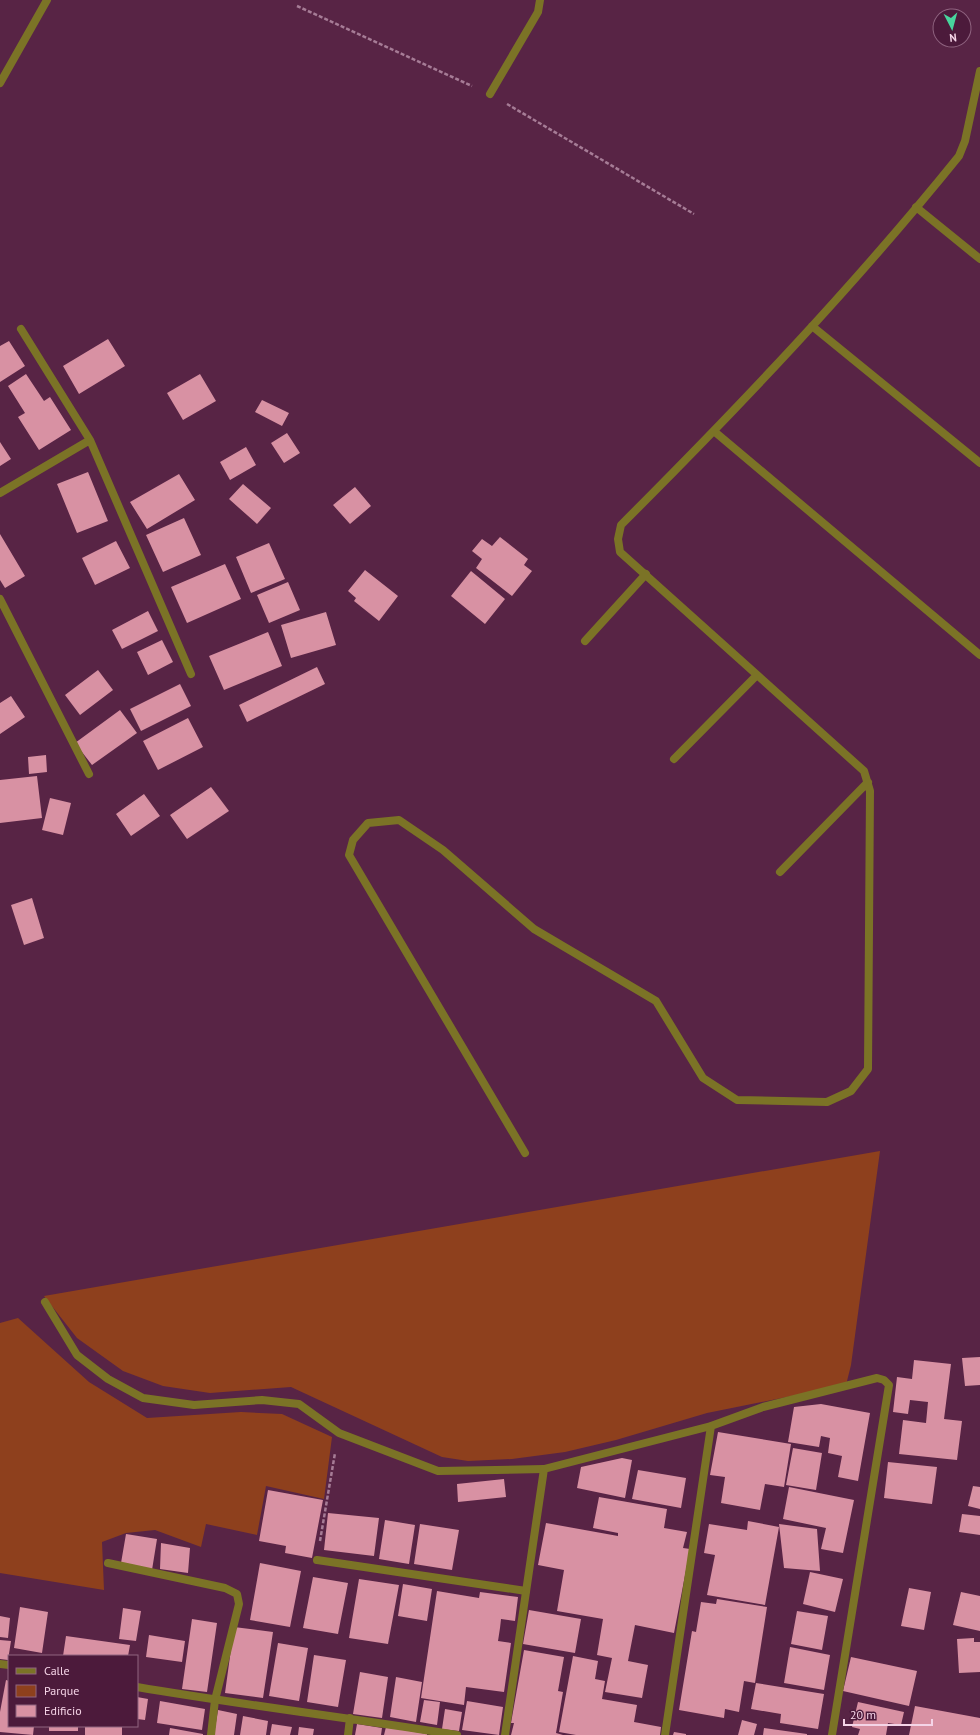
<svg xmlns="http://www.w3.org/2000/svg" width="980" height="1735" font-family="'PT Sans',sans-serif">
	<rect width="100%" height="100%" fill="#582445"/>
	<!-- green -->
	<path fill="#8e401d" d="M880 1151 851 1365 846 1385 707 1413 616 1440 565 1452 512 1459 468 1461 442 1457 291 1387 210 1393 163 1386 123 1371 77 1338 44 1296Z
		M18 1318 89 1382 147 1418 241 1412 282 1414 332 1437 324 1499 266 1486 257 1535 206 1524 201 1547 155 1530 126 1533 102 1542 104 1590 0 1573V1323Z"/>
	<!-- building -->
	<path fill="#d891a3" d="M108 339 125 366 79 394 63 366Z
		M9 341 25 366 0 382V346Z
		M26 374 44 401 50 397 71 430 39 450 18 417 25 413 8 386Z
		M200 374 216 401 183 420 167 393Z
		M262 400 289 413 282 426 255 412Z
		M287 433 300 453 284 463 271 443Z
		M0 442 11 459 0 466Z
		M246 447 256 465 230 480 220 462Z
		M88 472 108 521 77 533 57 484Z
		M179 474 195 500 147 529 130 502Z
		M243 484 271 508 257 524 229 499Z
		M355 487 371 506 350 524 333 505Z
		M184 518 201 555 163 572 146 535Z
		M0 534 25 576 5 588 0 580Z
		M500 537 528 559 524 565 532 571 512 596 476 568 482 559 472 551 482 539 492 546Z
		M116 541 130 568 95 585 82 558Z
		M269 543 285 579 251 593 236 557Z
		M225 564 241 599 187 623 171 587Z
		M365 570 398 596 379 621 354 601 356 598 348 591Z
		M471 571 505 599 485 624 451 596Z
		M288 582 300 610 269 623 257 595Z
		M148 611 158 631 122 649 112 630Z
		M326 612 336 645 291 658 281 625Z
		M268 632 282 666 224 690 209 656Z
		M162 640 173 662 148 675 137 652Z
		M317 667 325 684 247 722 239 705Z
		M98 670 113 690 80 715 65 695Z
		M180 684 191 706 141 731 130 709Z
		M11 696 25 717 0 734V703Z
		M120 710 137 733 92 765 75 743Z
		M188 718 203 747 158 770 143 741Z
		M46 755 47 772 29 774 28 757Z
		M37 776 42 818 0 823V780Z
		M211 787 229 811 187 839 170 815Z
		M144 794 160 816 131 836 116 814Z
		M50 798 71 803 63 835 42 830Z
		M32 898 44 938 24 945 11 905Z
		M980 1357V1385L965 1386 962 1358Z
		M914 1360 951 1364 944 1419 962 1421 957 1460 899 1454 903 1420 926 1423 928 1402 910 1400 908 1414 893 1412 897 1377 912 1379Z
		M821 1404 870 1413 858 1481 838 1477 842 1456 828 1453 830 1438 821 1436 819 1447 788 1442 794 1407Z
		M718 1432 791 1444 784 1487 765 1484 760 1510 721 1503 725 1477 710 1475Z
		M793 1448 822 1453 816 1490 786 1485Z
		M622 1458 632 1460 625 1498 577 1488 581 1467Z
		M888 1462 937 1467 932 1504 884 1498Z
		M638 1470 686 1478 681 1508 632 1499Z
		M504 1479 506 1497 458 1502 457 1484Z
		M973 1486 980 1487V1509L968 1506Z
		M789 1487 854 1500 843 1553 821 1549 826 1528 783 1519Z
		M268 1490 323 1500 312 1558 285 1553 286 1546 259 1541Z
		M599 1497 667 1509 664 1528 687 1532 683 1548 690 1549 674 1633 635 1625 628 1661 648 1665 642 1698 605 1692 612 1658 597 1655 603 1619 557 1611 564 1570 538 1565 546 1523 618 1536V1533L593 1528Z
		M328 1513 379 1518 374 1556 324 1550Z
		M962 1514 980 1516V1535L959 1532Z
		M385 1520 415 1525 409 1564 379 1559Z
		M748 1521 779 1527 765 1605 707 1595 715 1555 704 1553 709 1524 747 1530Z
		M420 1524 459 1530 452 1570 414 1564Z
		M779 1524 817 1529 820 1571 784 1568Z
		M126 1534 157 1539 152 1570 121 1563Z
		M161 1543 190 1548 188 1573 160 1569Z
		M260 1563 301 1571 290 1627 250 1620Z
		M810 1572 843 1579 835 1612 803 1604Z
		M313 1577 348 1583 338 1634 303 1628Z
		M359 1579 399 1585 388 1644 349 1638Z
		M403 1584 432 1589 427 1621 398 1616Z
		M909 1588 931 1592 924 1630 901 1626Z
		M437 1591 479 1598 480 1592 518 1597 515 1621 501 1619 500 1628 498 1641 511 1643 504 1692 466 1687 464 1705 421 1698Z
		M961 1592 980 1596V1631L953 1625Z
		M717 1599 767 1607 755 1683 744 1681 739 1712 725 1709 724 1718 679 1710 692 1631 696 1632 701 1602 716 1604Z
		M20 1607 48 1612 42 1653 14 1648Z
		M123 1608 141 1611 136 1641 119 1639Z
		M529 1610 581 1619 575 1653 523 1644Z
		M797 1611 828 1616 822 1650 791 1644Z
		M0 1616 10 1618 8 1638 0 1637Z
		M192 1619 217 1623 207 1692 182 1689Z
		M234 1627 273 1632 263 1698 225 1693Z
		M149 1635 185 1641 182 1662 146 1657Z
		M66 1636 130 1645 128 1656H63Z
		M974 1638V1642H980V1672L959 1673 957 1639Z
		M0 1640 11 1641 8 1660 0 1659Z
		M278 1643 308 1648 299 1701 269 1696Z
		M790 1647 830 1655 824 1690 784 1683Z
		M524 1650 564 1657 558 1691 563 1692 556 1733 563 1735H511L514 1723H511Z
		M314 1655 346 1660 338 1707 307 1702Z
		M573 1656 598 1661 595 1679 605 1681 602 1699 637 1705 634 1722 661 1727 660 1735H576L559 1732Z
		M851 1657 917 1671 909 1706 843 1691Z
		M360 1672 388 1677 382 1718 353 1714Z
		M396 1677 422 1682 416 1722 390 1717Z
		M6 1680 9 1681V1726H34L33 1735 0 1732V1712Z
		M756 1683 824 1694 818 1729 780 1723 781 1714 751 1709Z
		M137 1697 148 1699 145 1720 137 1719Z
		M424 1700 440 1702 437 1725 420 1722Z
		M160 1701 205 1709 202 1730 157 1723Z
		M467 1701 503 1707 499 1735 462 1730Z
		M858 1702 904 1712 901 1725 888 1723 886 1735H858L860 1729 852 1727Z
		M915 1706 980 1718V1735H909Z
		M445 1709 462 1712 459 1731 442 1729Z
		M218 1710 237 1714 234 1735H214Z
		M243 1716 268 1721 266 1735H240Z
		M742 1720 757 1724 754 1735H738Z
		M272 1724 292 1727 290 1735H270Z
		M357 1724 382 1728 381 1735H355Z
		M49 1726H78V1731H49Z
		M85 1726H122V1735H85Z
		M299 1727 314 1729 313 1735H298Z
		M386 1727 427 1734V1735H384Z
		M170 1728 203 1734V1735H169Z
		M764 1728 807 1734V1735H763Z
		M674 1732 686 1734V1735H673Z"/>
	<g fill="none" stroke-linecap="round" stroke-linejoin="round">
		<!-- path -->
		<path stroke="#a67c96" stroke-width="2.5" stroke-dasharray="4 2" stroke-linecap="butt" d="M297 6 472 86
			M507 104 694 214
			M320 1541 335 1453"/>
		<!-- service -->
		<path stroke="#7b7326" stroke-width="8" d="M0 83 47 0
			M490 94 538 12 540 0
			M45 1302 77 1355 108 1379 143 1398 194 1405 262 1400 299 1404 339 1433 438 1471 544 1469
			M317 1560 526 1591
			M108 1563 225 1588 237 1594 239 1604 215 1700 211 1735"/>
		<!-- minor -->
		<path stroke="#7b7326" stroke-width="8" d="M916 207 980 259
			M812 326 980 463
			M21 329 90 440 191 674
			M715 432 980 655
			M0 493 90 440
			M0 599 89 774
			M585 641 646 574
			M674 759 757 675
			M780 872 868 782
			M525 1153 349 855 353 840 368 823 399 820 443 850 534 929 656 1001 703 1078 737 1100 827 1102 851 1091 868 1069 870 791 864 771 620 552 618 539 621 525C739 407 854 286 959 156L965 141 980 71
			M0 1664 9 1665
			M137 1687C243 1705 351 1718 457 1735
			M348 1735 350 1718
			M505 1735 544 1469 711 1426 763 1407 877 1378 884 1380 889 1385 832 1735
			M665 1735 711 1426"/>
	</g>
	<!-- legend -->
	<rect x="8" y="1655" width="130" height="72" fill="#4c1a3b" stroke="#906480"/>
	<rect x="16" y="1668" width="20" height="6" fill="#7b7326" stroke="#906480"/>
	<text x="44" y="1675" font-size="12" fill="#f5d4e7">Calle</text>
	<rect x="16" y="1685" width="20" height="12" fill="#8e401d" stroke="#906480"/>
	<text x="44" y="1695" font-size="12" fill="#f5d4e7">Parque</text>
	<rect x="16" y="1705" width="20" height="12" fill="#d891a3" stroke="#906480"/>
	<text x="44" y="1715" font-size="12" fill="#f5d4e7">Edificio</text>
	<!-- north arrow -->
	<g transform="translate(952 28) rotate(174)"><circle r="19" fill="#4c1a3b" stroke="#906480"/>
	<path d="M0-3L7 15L0 10L-7 15Z" fill="#48d49d"/>
	<text y="-6" font-size="11" font-weight="bold" text-anchor="middle" fill="#f5d4e7">N</text>
	</g>
	<!-- scale -->
	<path d="M844 1719v6h88v-6" fill="none" stroke="#f5d4e7" stroke-width="2"/>
	<text x="850" y="1719" font-size="12" fill="#f5d4e7" stroke="#4c1a3b" stroke-width="3" paint-order="stroke">20 m</text>
</svg>
